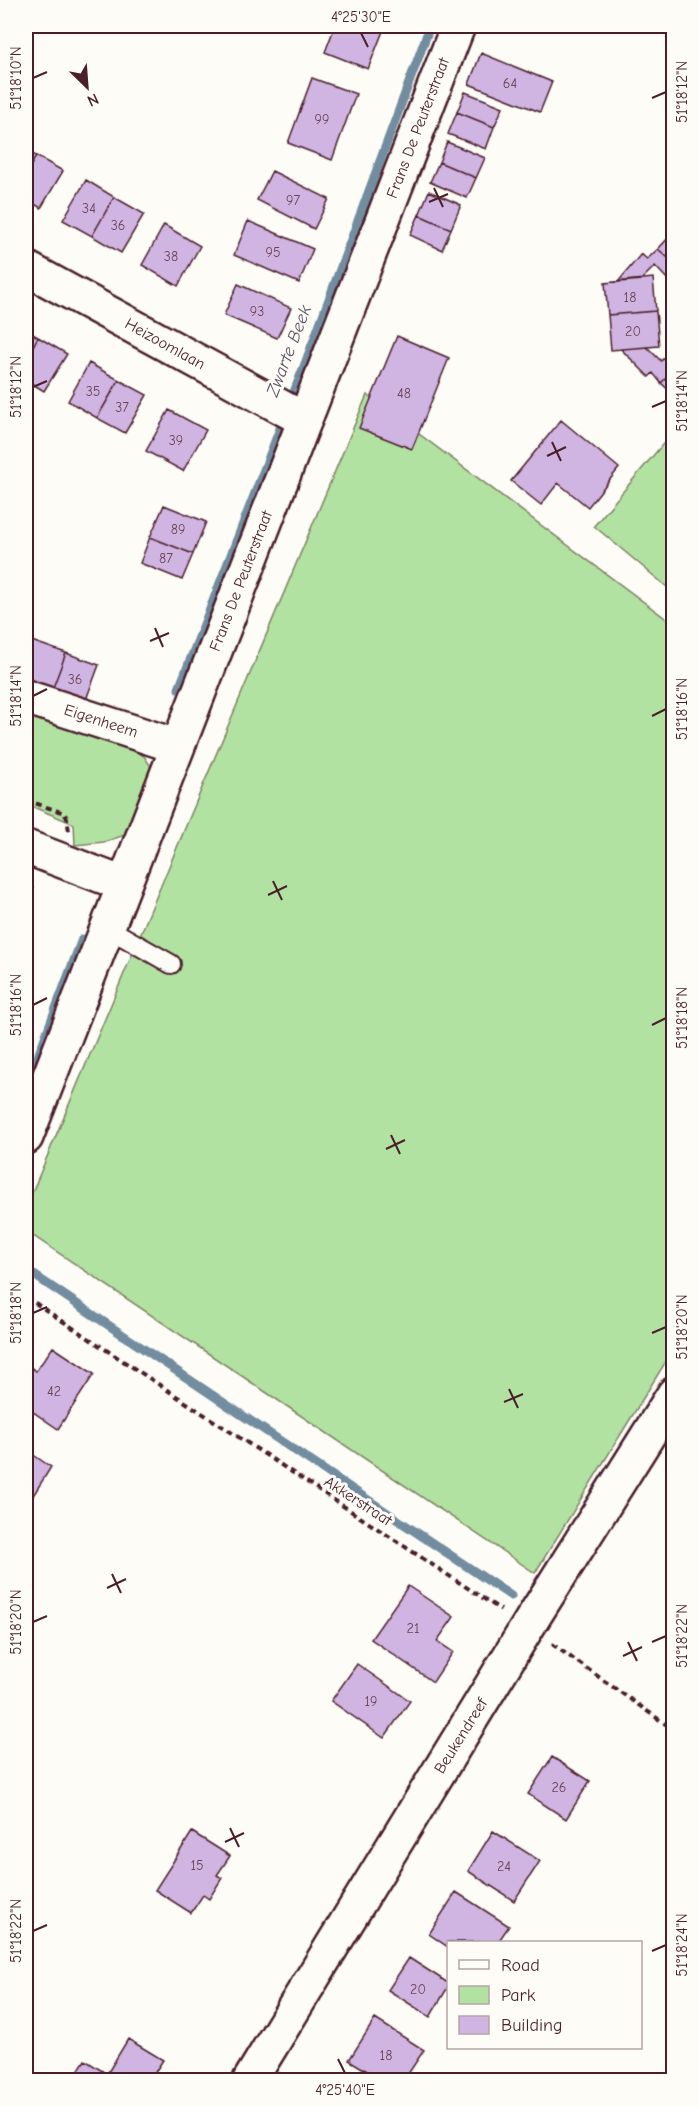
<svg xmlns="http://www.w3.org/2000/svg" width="699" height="2106" font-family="'Comic Neue',sans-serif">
	<rect width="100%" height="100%" fill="#fdfcf7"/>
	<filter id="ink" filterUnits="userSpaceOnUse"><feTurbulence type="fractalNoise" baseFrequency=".0167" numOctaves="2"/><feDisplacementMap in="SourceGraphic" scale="12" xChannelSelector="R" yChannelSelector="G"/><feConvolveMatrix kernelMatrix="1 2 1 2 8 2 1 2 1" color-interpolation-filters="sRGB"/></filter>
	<g filter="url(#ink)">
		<!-- green -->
		<path fill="#b2e2a1" stroke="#7e8066" stroke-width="1.5" d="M367 395 673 624V1350L535 1573 26 1231V1207Z
			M673 432V592L594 526Z
			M26 711 132 749 144 756 152 768 128 834 104 842 75 845 74 824 26 804Z"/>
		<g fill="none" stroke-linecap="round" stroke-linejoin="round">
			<!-- stream -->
			<path stroke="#728d9f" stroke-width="9" d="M179 689 305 364 430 26
				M26 1088 82 939
				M34 1275 511 1596"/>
		</g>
		<!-- building -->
		<path fill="#d0b4e1" stroke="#4a1f2b" stroke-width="1.5" d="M335 26H385L368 69 325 52Z
			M481 53 552 82 540 112 469 84Z
			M312 78 356 94 332 160 288 143Z
			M465 92 503 107 494 127 457 112Z
			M457 112 494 127 486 149 448 134Z
			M447 142 485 158 476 178 439 162Z
			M26 150 36 156 26 175Z
			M36 156 63 171 41 208 26 199V175Z
			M439 162 476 178 467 198 430 182Z
			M272 171 329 199 314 229 257 200Z
			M86 180 114 197 92 236 63 220Z
			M429 191 461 205 451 229 419 215Z
			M114 197 144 214 121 253 92 236Z
			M419 215 451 229 442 250 410 235Z
			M248 221 313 249 299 283 234 255Z
			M164 225 200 246 178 286 142 265Z
			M674 232V263L658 249Z
			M658 249 674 263V276L669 281 655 266 641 280 618 282 641 254 647 259Z
			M653 278 656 311 608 315 605 283Z
			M238 284 291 308 277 338 224 315Z
			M656 311 659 346 611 350 608 315Z
			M26 330 38 337 26 359Z
			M397 336 449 358 412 449 359 428Z
			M38 337 67 354 44 391 26 380V359Z
			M647 347 661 361 674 347V370L661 383 653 373 649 377 621 349Z
			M89 363 119 380 97 418 68 401Z
			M674 370V395L661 383Z
			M119 380 147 395 125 433 97 418Z
			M169 410 206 430 183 471 146 451Z
			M561 420 619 468 588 507 558 483 541 505 511 481Z
			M164 505 206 522 193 554 150 537Z
			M150 537 193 554 182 580 140 563Z
			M26 639 66 653 51 693 26 684Z
			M66 653 99 665 84 705 51 693Z
			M26 885 34 888 26 909Z
			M53 1347 94 1374 58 1429 26 1407V1364L36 1371Z
			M26 1450 51 1467 26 1507Z
			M408 1586 454 1617 437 1641 453 1652 433 1682 371 1639Z
			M357 1664 410 1701 384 1738 331 1701Z
			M552 1757 590 1781 566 1819 528 1794Z
			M493 1831 540 1861 514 1901 468 1871Z
			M192 1832 230 1856 217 1875 222 1878 209 1899 203 1895 191 1913 155 1890Z
			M456 1892 509 1926 498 1942H448V1947L429 1934Z
			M409 1958 448 1983V1987L430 2017 388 1990Z
			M375 2019 424 2050 404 2080H382L349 2060Z
			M128 2039 163 2060 150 2080H72L85 2060 107 2074Z"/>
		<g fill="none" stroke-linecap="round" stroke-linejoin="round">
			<defs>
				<path id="lane" d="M106 927 171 964"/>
				<path id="street" d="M26 268 305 420
					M26 697 176 746
					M26 847 123 884
					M26 1137 458 26
					M250 2080 536 1613 674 1394"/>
			</defs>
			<!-- lane casing -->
			<use href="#lane" stroke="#4a1f2b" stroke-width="22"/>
			<!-- street casing -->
			<use href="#street" stroke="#4a1f2b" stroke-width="38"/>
			<!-- path -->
			<path stroke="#4a1f2b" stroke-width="4" stroke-dasharray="6 4.5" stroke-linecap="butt" d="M26 800 64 813 67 818 69 831
				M26 1297 501 1610
				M552 1644 674 1730"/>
			<!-- lane -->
			<use href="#lane" stroke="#fdfcf7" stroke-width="18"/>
			<!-- street -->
			<use href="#street" stroke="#fdfcf7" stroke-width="33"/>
		</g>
	</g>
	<!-- ticks -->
	<path fill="none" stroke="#4a1f2b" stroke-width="2" d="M361 33 368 47M33 78 47 72M652 98 666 92M434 188 443 207M429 202 448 194M33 387 47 381M652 407 666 401M552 442 561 461M547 456 566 447M155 628 163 647M150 641 169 633M33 696 47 689M652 716 666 709M273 881 282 900M268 895 287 886M33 1005 47 998M652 1025 666 1018M391 1135 400 1154M386 1149 405 1140M33 1313 47 1307M652 1333 666 1327M509 1389 518 1408M504 1402 523 1394M112 1574 121 1593M107 1588 126 1579M33 1622 47 1616M628 1642 637 1661M652 1642 666 1636M623 1656 642 1647M230 1828 239 1847M225 1842 244 1833M33 1931 47 1925M652 1951 666 1945M338 2059 345 2073"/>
	<g text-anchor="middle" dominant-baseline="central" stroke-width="6" stroke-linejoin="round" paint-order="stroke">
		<!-- number labels -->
		<g font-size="14" fill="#6c4458">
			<text x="510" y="83">64</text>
			<text x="322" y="119">99</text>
			<text x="293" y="200">97</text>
			<text x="89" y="208">34</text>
			<text x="118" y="225">36</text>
			<text x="273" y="252">95</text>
			<text x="171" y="256">38</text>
			<text x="630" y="297">18</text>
			<text x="257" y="311">93</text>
			<text x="633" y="331">20</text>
			<text x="93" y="391">35</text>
			<text x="404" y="393">48</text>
			<text x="122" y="407">37</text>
			<text x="176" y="440">39</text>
			<text x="178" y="529">89</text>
			<text x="166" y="558">87</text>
			<text x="75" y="679">36</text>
			<text x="54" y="1391">42</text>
			<text x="413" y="1628">21</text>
			<text x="371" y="1701">19</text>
			<text x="559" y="1787">26</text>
			<text x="197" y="1865">15</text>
			<text x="504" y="1866">24</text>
			<text x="418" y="1989">20</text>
			<text x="386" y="2055">18</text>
		</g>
		<!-- street labels -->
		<g font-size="16" fill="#4a1f2b" stroke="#fdfcf7">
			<text transform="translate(418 128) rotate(-69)">Frans De Peuterstraat</text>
			<text transform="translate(165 344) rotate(29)">Heizoomlaan</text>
			<text transform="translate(241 581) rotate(-69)">Frans De Peuterstraat</text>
			<text transform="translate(101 721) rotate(18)">Eigenheem</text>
			<text transform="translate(358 1501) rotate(33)">Akkerstraat</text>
			<text transform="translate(461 1736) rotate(-58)">Beukendreef</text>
		</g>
		<!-- water labels -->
		<g font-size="18" font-style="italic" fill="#5e5665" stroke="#fdfcf7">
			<text transform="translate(289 351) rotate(-69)">Zwarte Beek</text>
		</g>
	</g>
	<!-- margin -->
	<rect width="699" height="2106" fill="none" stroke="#fdfcf7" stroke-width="66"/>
	<!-- legend -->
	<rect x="447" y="1941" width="195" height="108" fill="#fdfcf7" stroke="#b5a4a5" stroke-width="1.5"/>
	<rect x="459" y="1960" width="30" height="9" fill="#fdfcf7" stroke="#b5a4a5" stroke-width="1.5"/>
	<text x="501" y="1971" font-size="18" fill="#4a1f2b">Road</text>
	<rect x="459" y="1986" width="30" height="18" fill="#b2e2a1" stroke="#b5a4a5" stroke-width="1.5"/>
	<text x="501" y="2001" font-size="18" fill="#4a1f2b">Park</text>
	<rect x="459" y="2016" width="30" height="18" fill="#d0b4e1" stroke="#b5a4a5" stroke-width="1.5"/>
	<text x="501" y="2031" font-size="18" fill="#4a1f2b">Building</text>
	<!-- north arrow -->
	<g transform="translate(87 87) rotate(155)" stroke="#fdfcf7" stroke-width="4.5" paint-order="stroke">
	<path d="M0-4.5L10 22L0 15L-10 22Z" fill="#4a1f2b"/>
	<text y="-9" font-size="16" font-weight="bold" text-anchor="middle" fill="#4a1f2b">N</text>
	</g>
	<rect x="33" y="33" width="633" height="2040" fill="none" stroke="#4a1f2b" stroke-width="2"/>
	<g font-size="15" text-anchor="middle" fill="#4a1f2b">
		<text x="361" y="22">4°25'30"E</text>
		<text transform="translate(16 78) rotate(-90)" y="5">51°18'10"N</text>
		<text transform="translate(682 92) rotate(-90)" y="5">51°18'12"N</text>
		<text transform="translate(16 387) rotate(-90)" y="5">51°18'12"N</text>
		<text transform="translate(682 401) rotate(-90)" y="5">51°18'14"N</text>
		<text transform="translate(16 696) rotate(-90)" y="5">51°18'14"N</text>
		<text transform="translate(682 709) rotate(-90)" y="5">51°18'16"N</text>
		<text transform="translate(16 1005) rotate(-90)" y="5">51°18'16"N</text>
		<text transform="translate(682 1018) rotate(-90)" y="5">51°18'18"N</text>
		<text transform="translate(16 1313) rotate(-90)" y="5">51°18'18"N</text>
		<text transform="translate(682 1327) rotate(-90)" y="5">51°18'20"N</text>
		<text transform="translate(16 1622) rotate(-90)" y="5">51°18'20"N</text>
		<text transform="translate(682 1636) rotate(-90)" y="5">51°18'22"N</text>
		<text transform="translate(16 1931) rotate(-90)" y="5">51°18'22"N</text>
		<text transform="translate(682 1945) rotate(-90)" y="5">51°18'24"N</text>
		<text x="345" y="2095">4°25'40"E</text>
	</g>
</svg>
